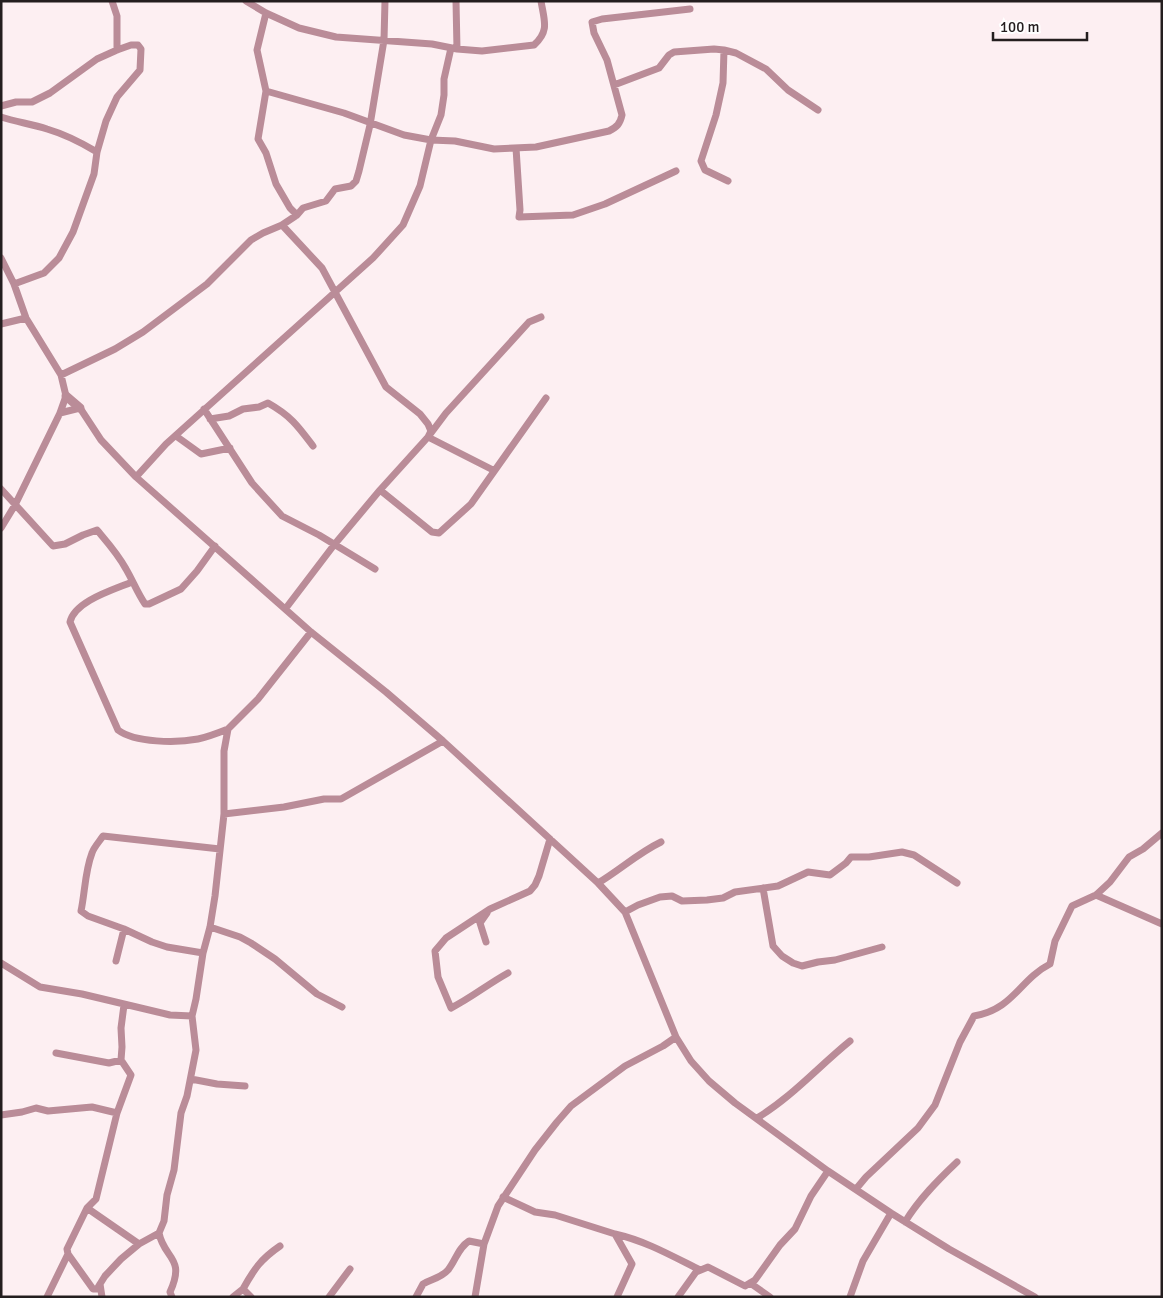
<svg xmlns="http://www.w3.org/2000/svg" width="1163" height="1298" font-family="Signika,sans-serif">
	<rect width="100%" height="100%" fill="#fdeff2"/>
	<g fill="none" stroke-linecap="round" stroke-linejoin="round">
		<!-- minor -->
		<path stroke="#ba8c98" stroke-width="7" d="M112 1 117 16V50
			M246 1 266 13 299 28 336 37 432 44 457 49 482 51 534 45C550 31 544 20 541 1
			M456 1 457 49
			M266 13 257 50 266 91 344 113 404 135 431 140 455 141 494 149 536 147 609 131C617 127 620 124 622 115L607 60 594 33 592 22 602 19 690 9
			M724 50 723 83 716 115 701 161 705 170 728 181
			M614 85 659 68 669 55 674 52 714 49 724 50 736 53 766 69 788 90 818 110
			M266 91 258 139 266 153 276 184 290 208 297 215
			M1 106 16 102H32L50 93 97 59 117 50 131 45H138L141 49 140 70 117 97 106 121 97 152 94 174 73 232 59 258 44 273 14 284
			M1 117C16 122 32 124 47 129 64 134 82 143 97 152
			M516 148 520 210 519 217 573 215 605 204 676 171
			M282 225 322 268 386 387 420 414 428 424 431 431 428 437 493 470
			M1 258 14 284 26 318 61 375 66 396 60 413 15 505 1 528
			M1 324 26 318
			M61 375 115 349 143 332 207 284 251 240 263 233 282 225 297 215 303 208 326 201 335 189 351 186 356 181 359 171 370 125 384 40 385 1
			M204 409 252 483 282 516 319 535 375 569
			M60 413 80 408 101 440 136 477 311 632 386 692 443 741 598 883 625 912 676 1037 691 1061 709 1081 735 1103 828 1171 891 1213 949 1249 1035 1297
			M210 419 229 416 243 409 259 407 268 403C291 416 298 426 313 446
			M176 436 201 454 230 448
			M136 477 166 444 334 293 373 258 403 225 420 186 431 140 441 115 444 95V79L451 48
			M1 489 53 546 65 544 83 535 97 530C108 543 118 554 126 569 133 581 137 592 145 604H149L181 589 197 571 215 546
			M380 490 432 532 439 533 471 504 546 398
			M132 582C113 590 75 601 70 622L118 730C135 743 177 743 198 739 208 737 218 733 228 729
			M286 608 334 545 380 490 428 437 446 413 529 322 541 317
			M224 814 284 807 324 799H341L443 741
			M598 883C620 870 638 853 661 842
			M763 888 773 946 782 956 793 963 802 966 818 962 835 960 882 947
			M1096 895 1162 924
			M625 912 638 905 660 897 672 896 682 901 707 900 723 898 735 892 778 886 808 872 830 875 846 863 851 857H869L902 852 914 855 957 883
			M210 927 240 937 251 943 275 959 317 994 342 1007
			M486 942 480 923 487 913
			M203 953 167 947 152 942 124 929 88 916 81 911C85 892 85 871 92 853 94 847 99 842 103 836L220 849
			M116 961 124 929
			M1 963 40 987 82 994 170 1015 192 1016 196 999 203 953 210 927 215 896 224 814V751L228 729 258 699 311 632
			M508 973C488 984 471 998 451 1008L438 977 435 951 446 938 490 909 530 891 535 885 539 876 550 839
			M56 1053 109 1063 121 1060 122 1047 121 1028 124 1005
			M191 1079 217 1084 245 1086
			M1 1115 22 1112 36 1108 48 1111 92 1107 117 1113
			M757 1118C792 1097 818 1067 850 1041
			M856 1189 866 1177 918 1128 935 1105 960 1042 974 1016C1014 1009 1019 980 1050 964L1055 941 1072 906 1096 895 1110 882 1129 857 1143 849 1162 833
			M503 1197 535 1212 555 1215 615 1234 632 1264 617 1297
			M87 1208 139 1244
			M905 1222C919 1199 938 1180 957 1162
			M159 1233C164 1259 186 1257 170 1292L172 1297
			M615 1234C646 1241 672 1256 700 1270
			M750 1283 770 1297
			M100 1284 97 1289H93L68 1254 67 1249 87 1208 96 1199 117 1113 131 1075 121 1060
			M243 1289C254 1269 261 1259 280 1246
			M47 1297 68 1254
			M102 1297 100 1284 105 1276 121 1259 139 1244 159 1233 164 1221 167 1195 174 1170 181 1113 187 1096 196 1050 192 1016
			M233 1297 243 1289 251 1297
			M329 1297 350 1269
			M416 1297 423 1284C432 1279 441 1278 448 1270 456 1260 458 1248 469 1241L484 1244
			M475 1297 484 1244 498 1206 535 1150 557 1122 571 1106 625 1066 663 1046 676 1037
			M678 1297 696 1272 708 1267 745 1286 755 1280 780 1245 795 1229 811 1196 828 1171
			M850 1297 863 1261 891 1213"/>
		<!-- tertiary -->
		<path stroke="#ba8c98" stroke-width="9" d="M66 396 80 408"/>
	</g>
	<!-- border -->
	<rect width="1163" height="1298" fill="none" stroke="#241e1f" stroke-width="5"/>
	<!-- scale -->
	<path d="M993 32v8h94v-8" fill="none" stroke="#241e1f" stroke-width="2.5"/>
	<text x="1000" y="32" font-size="15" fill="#241e1f" stroke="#ffffff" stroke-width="4" paint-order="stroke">100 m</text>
</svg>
